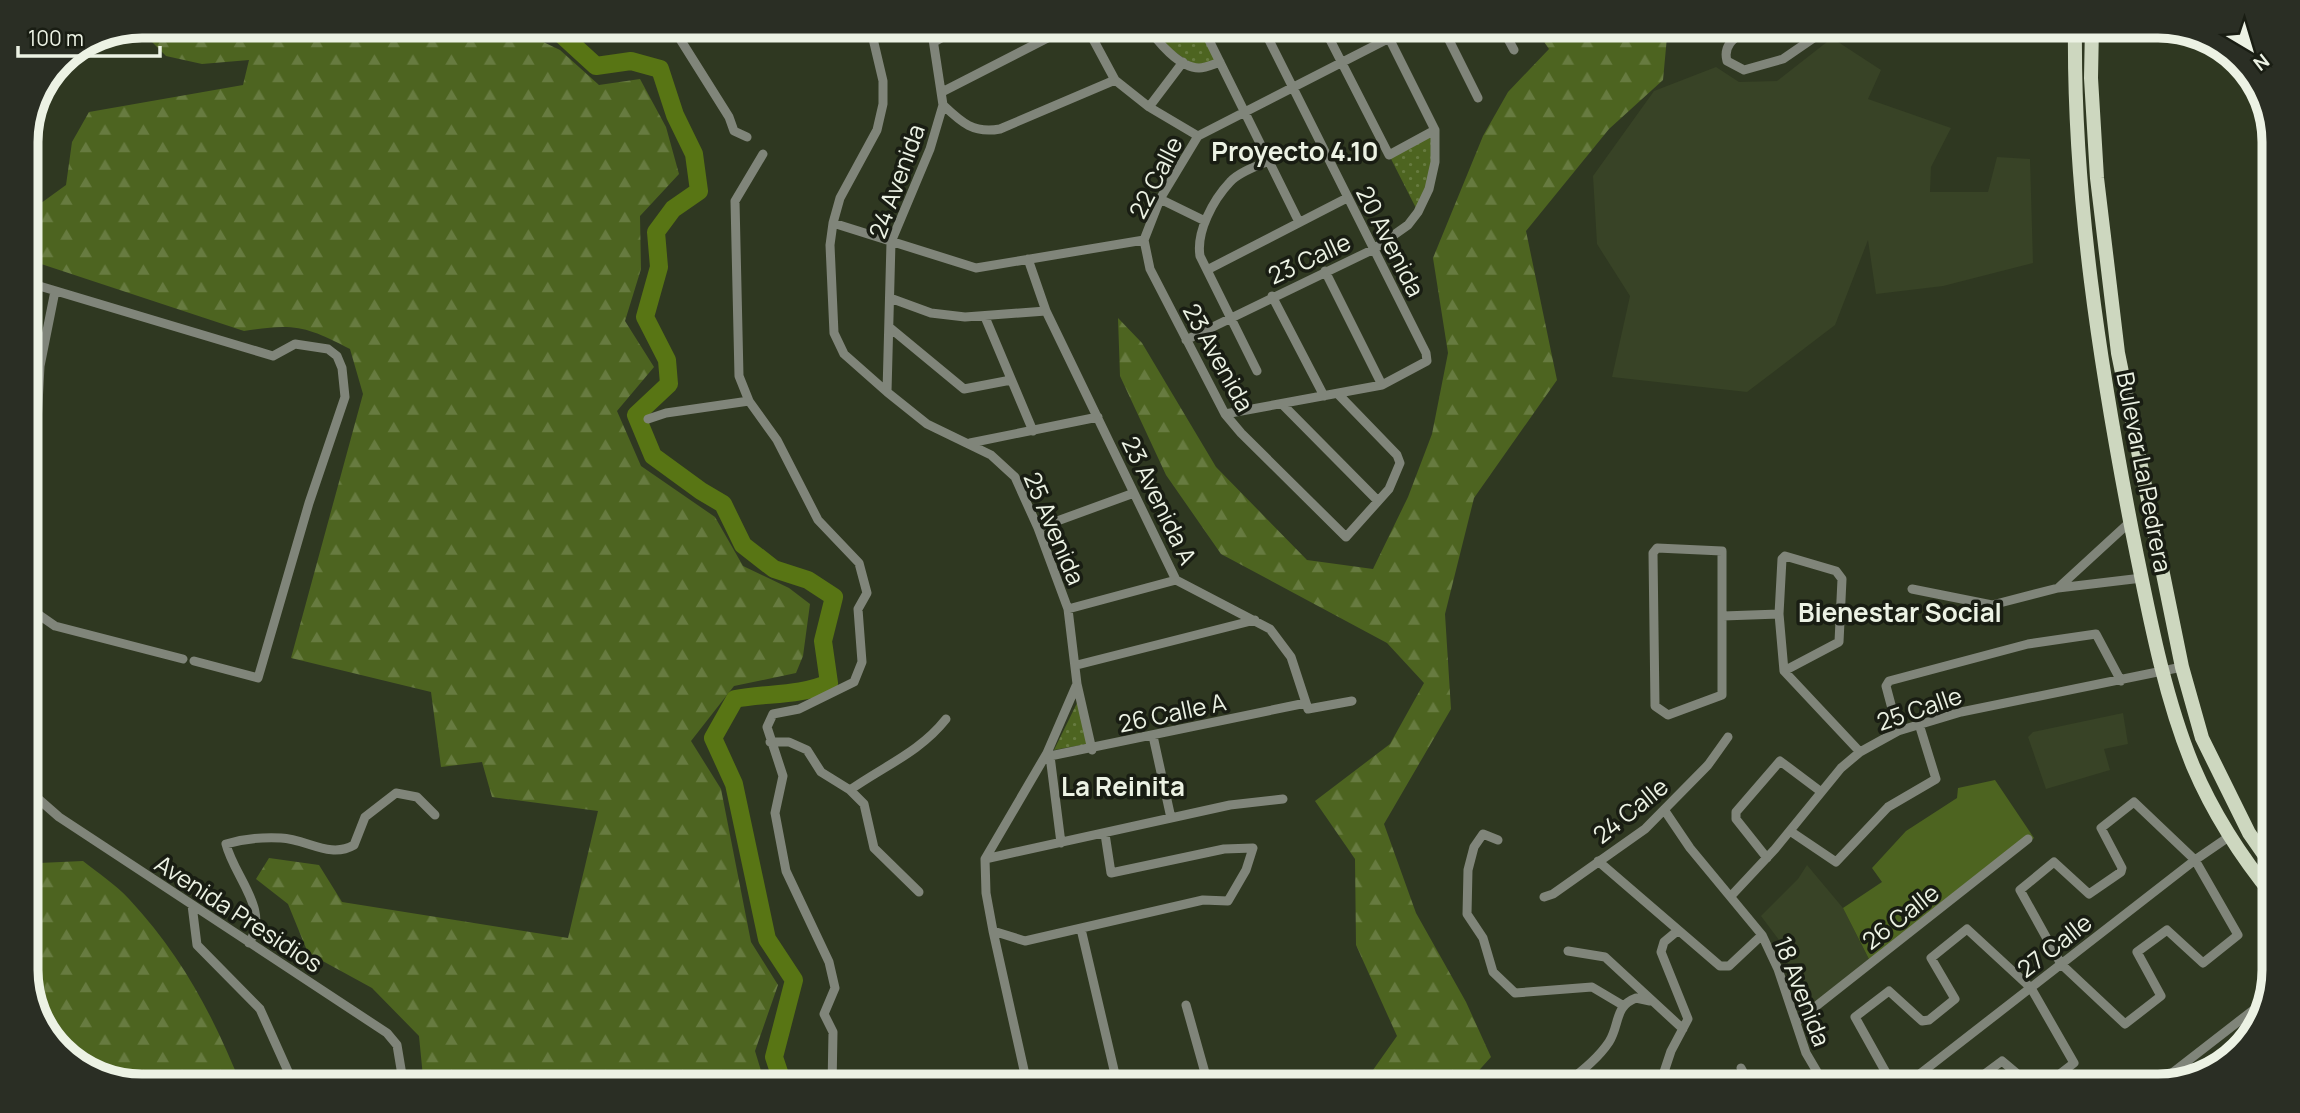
<svg xmlns="http://www.w3.org/2000/svg" width="2300" height="1113" font-family="Manrope,sans-serif">
	<defs>
		<pattern id="green-dots" width="8" height="8" patternUnits="userSpaceOnUse" patternTransform="scale(1.75)"><rect width="8" height="8" fill="#4d6420"/><path d="M2 2h.1M6 6h.1" fill="none" stroke="#677b40" stroke-width="1.8" stroke-linecap="round"/></pattern>
		<pattern id="forest-firs" width="22" height="20" patternUnits="userSpaceOnUse" patternTransform="scale(1.75)"><rect width="22" height="20" fill="#4d6420"/><path d="M5 1l3.5 6h-7zM16 11l3.5 6h-7z" fill="#677b40"/></pattern>
	</defs>
	<rect width="100%" height="100%" fill="#2f3821"/>
	<!-- built -->
	<path fill="#384326" d="M1832 38 1881 70 1868 99 1951 128 1931 167 1930 192H1988L1997 157 2030 159 2033 263 1943 286 1876 294 1868 240 1835 325 1747 392 1612 377 1630 296 1597 244 1593 176 1654 91 1716 67 1739 82 1777 81Z
		M2123 713 2128 744 2104 749 2110 770 2046 789 2028 737 2033 732Z
		M1807 865 1843 908 1872 965 1807 1014 1779 940 1761 916 1798 879Z"/>
	<!-- green -->
	<path fill="url(#green-dots)" d="M1180 26H1202L1220 62 1198 68 1155 38Z
		M1435 130V162L1418 212 1389 155Z
		M1078 701 1087 744 1054 750Z"/>
	<!-- forest -->
	<path fill="url(#forest-firs)" d="M142 26H226L274 37 310 33 340 37 353 26H526L533 37 560 50 599 85 640 79 666 127 679 174 640 216 641 269 625 321 654 367 617 411 641 466 715 517 743 566 789 588 810 604 803 656 796 673 734 686 691 741 721 789 751 942 778 985 755 1051 766 1087H424L419 1036 372 988 308 953 288 904 256 879 269 858 319 865 342 902 568 938 598 811 492 797 482 762 441 767 431 692 291 658 363 394 350 349C306 326 294 323 244 331L26 259V214L66 185 72 142 89 112 243 85 249 60 202 64 166 56 138 28Z
		M1533 26H1668L1663 80 1609 129 1526 231 1557 380 1474 498 1445 614 1451 709 1384 824 1416 913 1466 1002 1491 1057 1464 1087H1361L1397 1036 1356 945 1355 859 1315 801 1390 744 1424 683 1387 643 1221 554 1166 475 1120 376 1118 318 1142 343 1216 467 1307 560 1373 569 1408 497 1432 434 1448 353 1433 258 1483 136 1508 92 1549 49Z
		M83 861C98 873 116 885 129 899 182 956 213 1015 242 1087H142L91 1075 46 1036 27 979V868L39 863Z"/>
	<!-- pitch -->
	<path fill="#4d6420" d="M1995 780 2034 838 1872 965 1843 908 1882 882 1872 868 1906 831 1957 798 1958 788Z"/>
	<g fill="none" stroke-linecap="round" stroke-linejoin="round">
		<!-- river -->
		<path stroke="#587514" stroke-width="18" d="M546 26 561 34 596 66 631 61 660 69 675 115 694 154 699 191 673 209 656 232 659 267 645 317 667 360 669 384 636 415 653 456 701 491 723 504 743 545 774 569 808 580 834 597 823 641 829 683C800 696 766 693 735 699L713 738 734 784 767 939 794 980 774 1057 784 1087"/>
		<!-- street -->
		<path stroke="#80857a" stroke-width="9" d="M677 26 680 39 729 117 734 131 747 137
			M870 26 883 81V104L877 130 840 198 833 223 830 245 834 333 844 354 887 392 927 424 991 455 1015 477 1038 528 1068 609 1077 684 1092 750
			M1086 26 1115 80 1149 107 1198 136
			M1148 26C1156 41 1180 68 1199 68 1205 68 1214 64 1220 62
			M1202 26 1299 222
			M1323 26 1389 155 1435 130
			M1442 26 1478 98
			M1501 26 1514 50
			M1751 26C1738 36 1722 43 1727 61L1744 70 1783 59 1831 26
			M1155 38 1180 26
			M934 42 962 26
			M942 92 1071 26
			M943 105C961 122 973 134 1000 129L1115 80
			M1149 107 1183 62
			M763 154 735 201 739 376 749 401 777 440 818 520 859 563 867 593 858 609 862 662 854 682 799 709 773 714 767 727 783 776 775 813 786 871 829 962 835 988 824 1014 833 1032 832 1087
			M1160 199 1205 221
			M833 223 976 268 1144 240
			M1144 240 1150 269 1225 414 1241 433 1346 537 1389 489 1400 463 1397 455 1338 394
			M1144 240 1160 199 1198 136 1413 26
			M1028 259 1046 311 1176 580 1270 629 1291 657 1308 709 1352 701
			M1207 270 1347 198
			M1325 271 1382 385
			M26 282 273 356 295 344 328 349 337 356 342 368 345 397 309 503 258 678 194 661
			M55 291 40 366 28 597 32 610 55 626 183 659
			M1272 296 1324 396
			M890 298 931 313 965 317 1046 311
			M985 317 1033 431
			M889 327 964 389 1011 380
			M1186 340 1374 249 1408 225 1418 212 1429 189 1435 162V130L1383 26
			M1257 371 1200 256C1196 232 1213 200 1230 182 1239 172 1257 166 1269 161
			M887 392 891 242 930 149 943 105 931 26
			M1282 404 1378 501
			M1225 414 1382 385 1427 361 1426 353 1262 26
			M648 419 666 413 749 401
			M970 443 1098 417
			M1038 528 1134 493
			M1657 548 1722 551V695L1668 715 1655 706 1653 553Z
			M2058 588 2131 521
			M1912 589 1992 605 2058 588 2142 578
			M1068 609 1176 580
			M1723 616 1779 614
			M1077 665 1255 620
			M1784 671 1839 642 1842 579 1836 571 1785 556 1782 559 1779 614 1784 671 1860 752
			M1076 686 1047 753 985 859 986 893 993 931 1026 1079 1087 1087
			M1898 731 1886 686 1889 681 2028 644 2096 634 2121 681
			M1153 736 1171 818
			M770 742H789L807 750 821 772 850 790 864 804 874 848 919 892
			M1047 753 1050 756 1306 703
			M1050 756 1061 843
			M27 789 59 817 387 1033 397 1045 404 1087
			M850 790C884 766 920 752 946 719
			M2134 802 2195 860 2238 935 2203 963 2167 930 2137 952 2161 996 2125 1024 2061 964 2020 890 2054 862 2089 894 2121 872 2122 868 2101 828Z
			M1665 811 1690 848 1762 935 1778 969 1806 1053 1826 1087
			M1790 831 1836 862 1888 807 1936 779 1919 724
			M1498 840 1483 834 1474 847 1468 870 1467 914 1483 938 1493 972 1515 993 1592 987 1624 1006
			M1767 858 1736 819V812L1780 761 1820 791
			M985 859 1230 805 1283 799
			M1598 861 1720 966H1729L1762 935
			M1731 896 1775 849 1841 768 1860 752 1898 731 1961 712 2182 667
			M1544 897 1553 894 1645 829 1708 765 1728 737
			M192 905 197 945 260 1009 295 1087
			M1081 929 1118 1087
			M993 931 1025 941 1203 900 1228 901 1246 870 1253 848 1224 849 1111 873 1105 834
			M249 943C271 910 234 877 226 844 243 839 262 837 281 838 307 839 330 859 354 845L365 817 396 793 417 797 435 815
			M1568 951 1605 957 1683 1029
			M1186 1005 1209 1087
			M1796 1022 2028 839
			M1741 1068 1751 1087
			M1095 1087 1117 1084
			M1562 1087C1579 1073 1597 1060 1609 1042 1620 1025 1614 1006 1636 998L1650 1001
			M1659 1087 1671 1051 1688 1019 1661 952 1664 942 1676 932
			M1894 1087 1855 1017 1889 991 1922 1021 1929 1020 1955 999 1931 958 1967 929 2031 988 2074 1063 2043 1087
			M1903 1087 2195 860 2230 836
			M1973 1087 1971 1084 2002 1061 2033 1087
			M2154 1087 2261 1004 2268 996"/>
		<!-- primary -->
		<path stroke="#cdd7bf" stroke-width="14" d="M2075 26C2073 194 2100 366 2132 531 2148 609 2163 693 2193 766 2213 813 2242 858 2274 897
			M2092 26 2091 78 2097 178 2118 353 2182 667 2202 738 2249 833 2274 869"/>
	</g>
	<g text-anchor="middle" dominant-baseline="central" stroke-width="7" stroke-linejoin="round" paint-order="stroke">
		<!-- street labels -->
		<g font-size="24" fill="#ecf2e4" stroke="#191d13">
			<text transform="translate(1155 177) rotate(-63)">22 Calle</text>
			<text transform="translate(896 181) rotate(-70)">24 Avenida</text>
			<text transform="translate(1391 241) rotate(63)">20 Avenida</text>
			<text transform="translate(1309 258) rotate(-25)">23 Calle</text>
			<text transform="translate(1219 357) rotate(61)">23 Avenida</text>
			<text transform="translate(2145 472) rotate(79)">Bulevar La Pedrera</text>
			<text transform="translate(1160 500) rotate(64)">23 Avenida A</text>
			<text transform="translate(1055 528) rotate(67)">25 Avenida</text>
			<text transform="translate(1919 708) rotate(-19)">25 Calle</text>
			<text transform="translate(1172 712) rotate(-12)">26 Calle A</text>
			<text transform="translate(1630 810) rotate(-39)">24 Calle</text>
			<text transform="translate(239 913) rotate(33)">Avenida Presidios</text>
			<text transform="translate(1900 916) rotate(-38)">26 Calle</text>
			<text transform="translate(2054 945) rotate(-38)">27 Calle</text>
			<text transform="translate(1803 991) rotate(69)">18 Avenida</text>
		</g>
		<!-- neighbourhood labels -->
		<g font-size="26" font-weight="bold" fill="#ecf2e4" stroke="#191d13">
			<text x="1295" y="151">Proyecto 4.10</text>
			<text x="1900" y="612">Bienestar Social</text>
			<text x="1123" y="786">La Reinita</text>
		</g>
	</g>
	<!-- crop -->
	<path d="M0 0H2300V1113H0ZM142 38H2158A104 104 0 0 1 2262 142V970A104 104 0 0 1 2158 1074H142A104 104 0 0 1 38 970V142A104 104 0 0 1 142 38Z" fill="#2a2e24" fill-rule="evenodd"/>
	<path fill="none" stroke="#ecf2e4" stroke-width="9" d="M142 38H2158A104 104 0 0 1 2262 142V970A104 104 0 0 1 2158 1074H142A104 104 0 0 1 38 970V142A104 104 0 0 1 142 38Z"/>
	<!-- north arrow -->
	<g transform="translate(2251 49) rotate(142)" stroke="#191d13" stroke-width="5" paint-order="stroke">
	<path d="M0-5L12 26L0 18L-12 26Z" fill="#ecf2e4"/>
	<text y="-10" font-size="19" font-weight="bold" text-anchor="middle" fill="#ecf2e4">N</text>
	</g>
	<!-- scale -->
	<path d="M18 46v10h142v-10" fill="none" stroke="#ecf2e4" stroke-width="3.5"/>
	<text x="28" y="46" font-size="21" fill="#ecf2e4" stroke="#191d13" stroke-width="5" paint-order="stroke">100 m</text>
</svg>
